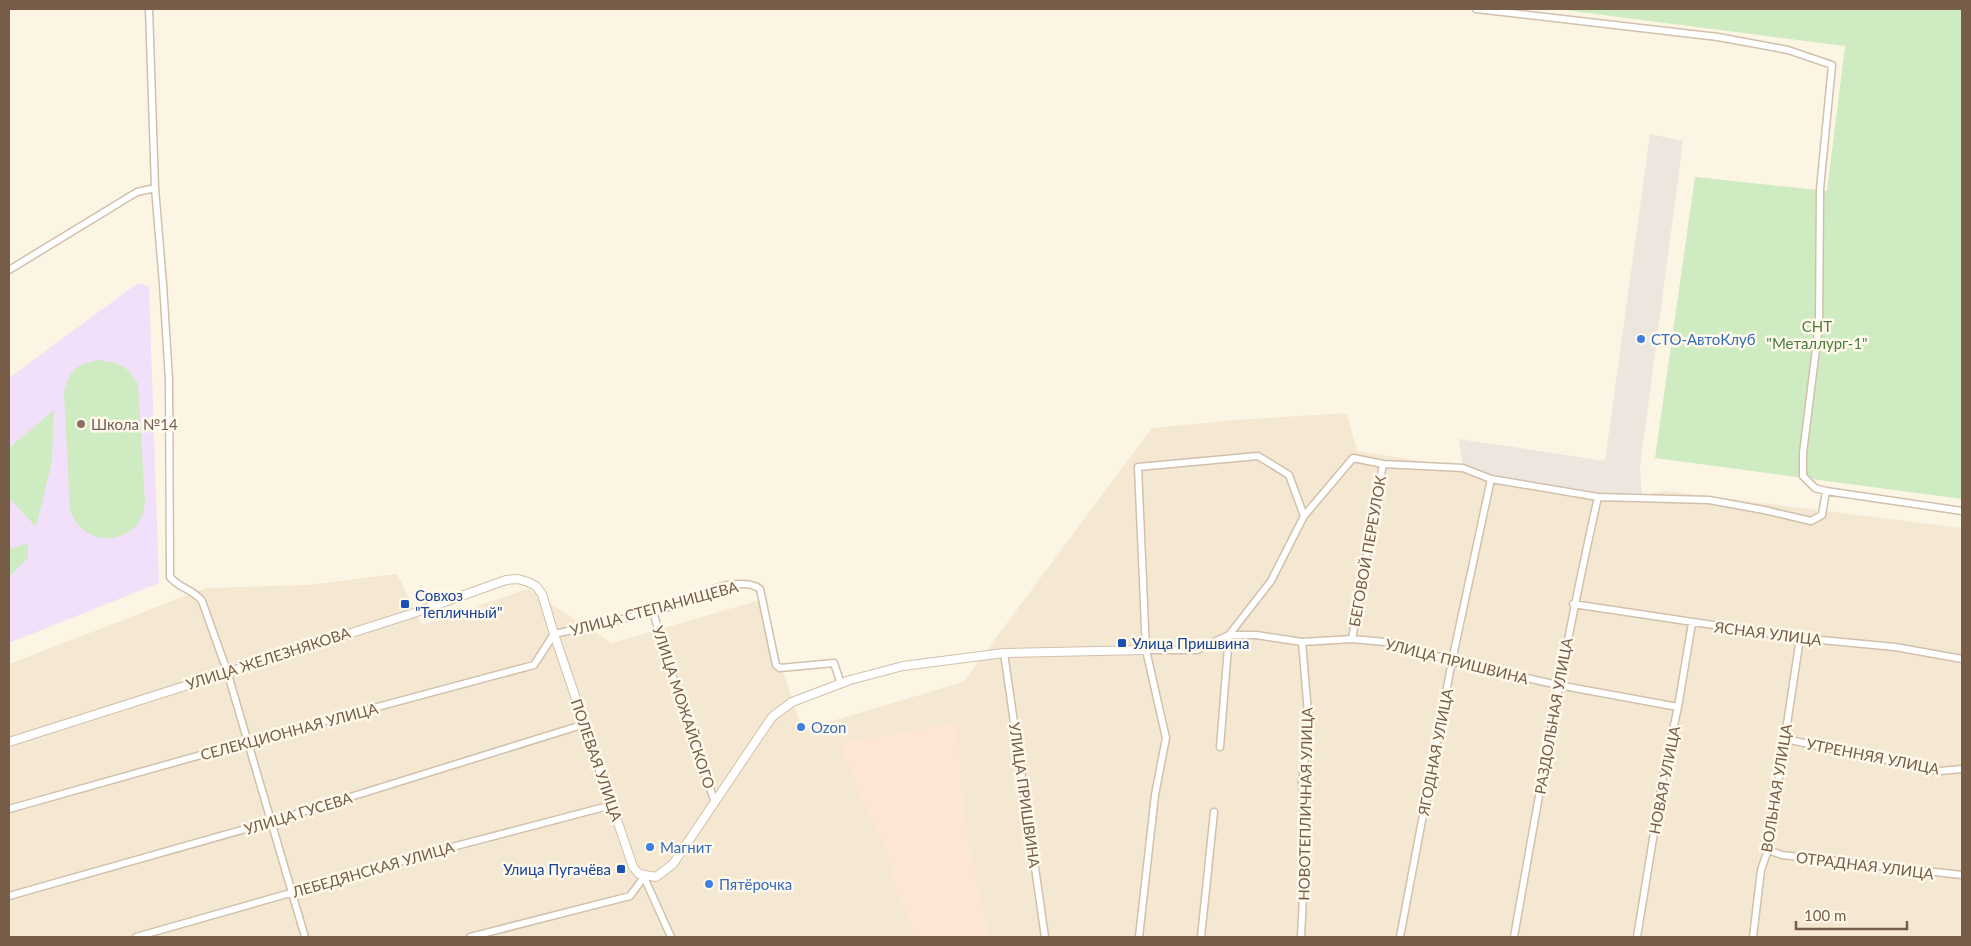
<svg xmlns="http://www.w3.org/2000/svg" width="1971" height="946" font-family="Lato,sans-serif">
	<rect width="100%" height="100%" fill="#fdf5e4"/>
	<!-- residential -->
	<path fill="#f5e8d2" d="M1347 413 1357 451 1628 493 1642 498 1652 493 1666 491 1962 528V937H9V664L206 588 307 585 397 574 422 625 528 589 612 643 760 600 802 730 963 682 1152 428 1234 420Z"/>
	<!-- commercial -->
	<path fill="#fee6d7" d="M956 723 966 831 989 937H915L892 878 894 868 861 798 842 750 843 743Z"/>
	<!-- industrial -->
	<path fill="#ede6de" d="M1650 134 1683 141 1640 467 1642 498 1598 497 1491 479 1463 468 1459 439 1605 461Z"/>
	<!-- education -->
	<path fill="#f2e0fa" d="M138 283 149 286 159 583 9 643V378Z"/>
	<!-- green -->
	<path fill="#cfebc1" d="M1557 9H1962V499L1655 458 1695 177 1827 191 1845 46Z
		M100 360C119 363 128 366 138 384L145 503C143 509 143 517 139 522 125 542 94 544 78 525 75 521 72 516 70 511L64 392C70 369 76 364 100 360Z
		M54 410 52 461 36 527 9 498V448Z
		M28 543V558L9 577V545L12 549Z"/>
	<g fill="none" stroke-linecap="round" stroke-linejoin="round">
		<defs>
			<path id="minor" d="M149 9 155 188 163 284 169 380 170 577C181 590 192 588 202 601L227 671 305 937
				M1476 9 1718 37 1788 50 1832 65 1820 189 1819 325 1803 453V476L1815 488 1826 491 1962 511
				M9 270 137 192 155 188
				M1573 604 1800 638 1895 647 1962 659
				M653 612 682 707 715 803
				M1352 639 1383 464
				M1146 650H1197L1229 635H1256L1302 642 1352 639 1396 643 1452 661 1558 685 1678 707
				M1004 653 1045 937
				M1785 739 1940 771 1962 769
				M1220 747 1229 635 1271 581 1304 516 1353 458 1383 464 1463 468 1491 479 1598 497 1709 500 1764 510 1811 521 1822 515 1826 491
				M9 809 247 742 534 665 554 634C592 626 632 618 669 607 693 599 717 583 742 584 748 584 755 585 760 589L776 665 780 668 834 663 841 684
				M1768 850 1782 855 1962 875
				M9 896 270 822 585 724
				M136 937 452 847 612 805
				M470 937 630 896 644 877 671 937
				M1139 937 1155 795 1166 738 1146 650 1138 467 1258 456 1289 475 1304 516
				M1201 937 1214 812
				M1301 937 1305 855 1302 782 1309 725 1302 642
				M1400 937 1452 661 1491 479
				M1514 937C1540 790 1565 643 1598 497
				M1637 937 1664 771 1678 707 1692 623
				M1753 937 1761 870 1768 850 1800 638"/>
			<path id="tertiary" d="M9 742 411 614 506 580 518 579 528 582 536 586 542 594 554 634 633 867 639 874 656 877 673 864 772 717 792 702 850 680 903 666 1004 653 1146 650"/>
		</defs>
		<!-- minor casing -->
		<use href="#minor" stroke="#d1c0ac" stroke-width="9"/>
		<!-- tertiary casing -->
		<use href="#tertiary" stroke="#d1c0ac" stroke-width="10"/>
		<!-- minor -->
		<use href="#minor" stroke="#fff" stroke-width="6"/>
		<!-- tertiary -->
		<use href="#tertiary" stroke="#fff" stroke-width="8"/>
	</g>
	<!-- markers -->
	<g fill="#3f7fe0" stroke="#fff9eb" stroke-width="2">
		<circle cx="1641" cy="339" r="5"/>
		<circle cx="801" cy="727" r="5"/>
		<circle cx="650" cy="847" r="5"/>
		<circle cx="709" cy="884" r="5"/>
	</g>
	<circle fill="#8d6e63" stroke="#fff9eb" stroke-width="2" cx="81" cy="424" r="5"/>
	<g fill="#1a4fb4" stroke="#fff9eb" stroke-width="2">
		<rect x="400" y="599" width="10" height="10" rx="2.5"/>
		<rect x="1117" y="638" width="10" height="10" rx="2.5"/>
		<rect x="616" y="864" width="10" height="10" rx="2.5"/>
	</g>
	<g text-anchor="middle" dominant-baseline="central" stroke-width="5" stroke-linejoin="round" paint-order="stroke">
		<!-- park labels -->
		<g font-size="15" fill="#4c7d40" stroke="#fff9eb">
			<text x="1817" y="326">СНТ<tspan x="1817" dy="17">"Металлург-1"</tspan></text>
		</g>
		<!-- shop labels -->
		<g font-size="15" fill="#366cbe" stroke="#fff9eb" text-anchor="start">
			<text x="1651" y="339">СТО-АвтоКлуб</text>
			<text x="811" y="727">Ozon</text>
			<text x="660" y="847">Магнит</text>
			<text x="719" y="884">Пятёрочка</text>
		</g>
		<!-- education labels -->
		<g font-size="15" fill="#785e54" stroke="#fff9eb" text-anchor="start">
			<text x="91" y="424">Школа №14</text>
		</g>
		<!-- street labels -->
		<g font-size="15" fill="#775d48" stroke="#fff9eb">
			<text transform="translate(1367 551) rotate(-80)">БЕГОВОЙ ПЕРЕУЛОК</text>
			<text transform="translate(654 608) rotate(-15)">УЛИЦА СТЕПАНИЩЕВА</text>
			<text transform="translate(1768 633) rotate(7)">ЯСНАЯ УЛИЦА</text>
			<text transform="translate(268 658) rotate(-18)">УЛИЦА ЖЕЛЕЗНЯКОВА</text>
			<text transform="translate(1457 661) rotate(14)">УЛИЦА ПРИШВИНА</text>
			<text transform="translate(684 707) rotate(72)">УЛИЦА МОЖАЙСКОГО</text>
			<text transform="translate(1553 716) rotate(-80)">РАЗДОЛЬНАЯ УЛИЦА</text>
			<text transform="translate(289 731) rotate(-15)">СЕЛЕКЦИОННАЯ УЛИЦА</text>
			<text transform="translate(1435 752) rotate(-79)">ЯГОДНАЯ УЛИЦА</text>
			<text transform="translate(1873 756) rotate(11)">УТРЕННЯЯ УЛИЦА</text>
			<text transform="translate(597 760) rotate(71)">ПОЛЕВАЯ УЛИЦА</text>
			<text transform="translate(1664 780) rotate(-79)">НОВАЯ УЛИЦА</text>
			<text transform="translate(1776 788) rotate(-81)">ВОЛЬНАЯ УЛИЦА</text>
			<text transform="translate(1025 795) rotate(82)">УЛИЦА ПРИШВИНА</text>
			<text transform="translate(1305 804) rotate(-89)">НОВОТЕПЛИЧНАЯ УЛИЦА</text>
			<text transform="translate(298 813) rotate(-17)">УЛИЦА ГУСЕВА</text>
			<text transform="translate(1865 865) rotate(7)">ОТРАДНАЯ УЛИЦА</text>
			<text transform="translate(373 869) rotate(-16)">ЛЕБЕДЯНСКАЯ УЛИЦА</text>
		</g>
		<!-- transit labels -->
		<g font-size="15" fill="#164399" stroke="#fff9eb" text-anchor="start">
			<text x="415" y="595">Совхоз<tspan x="415" dy="17">"Тепличный"</tspan></text>
			<text x="1132" y="643">Улица Пришвина</text>
			<text x="611" y="869" text-anchor="end">Улица Пугачёва</text>
		</g>
	</g>
	<!-- border -->
	<rect width="1971" height="946" fill="none" stroke="#775d48" stroke-width="20"/>
	<!-- scale -->
	<path d="M1796 921v8h111v-8" fill="none" stroke="#775d48" stroke-width="2.5"/>
	<text x="1804" y="921" font-size="15" fill="#775d48" stroke="#fff9eb" stroke-width="4" paint-order="stroke">100 m</text>
</svg>
